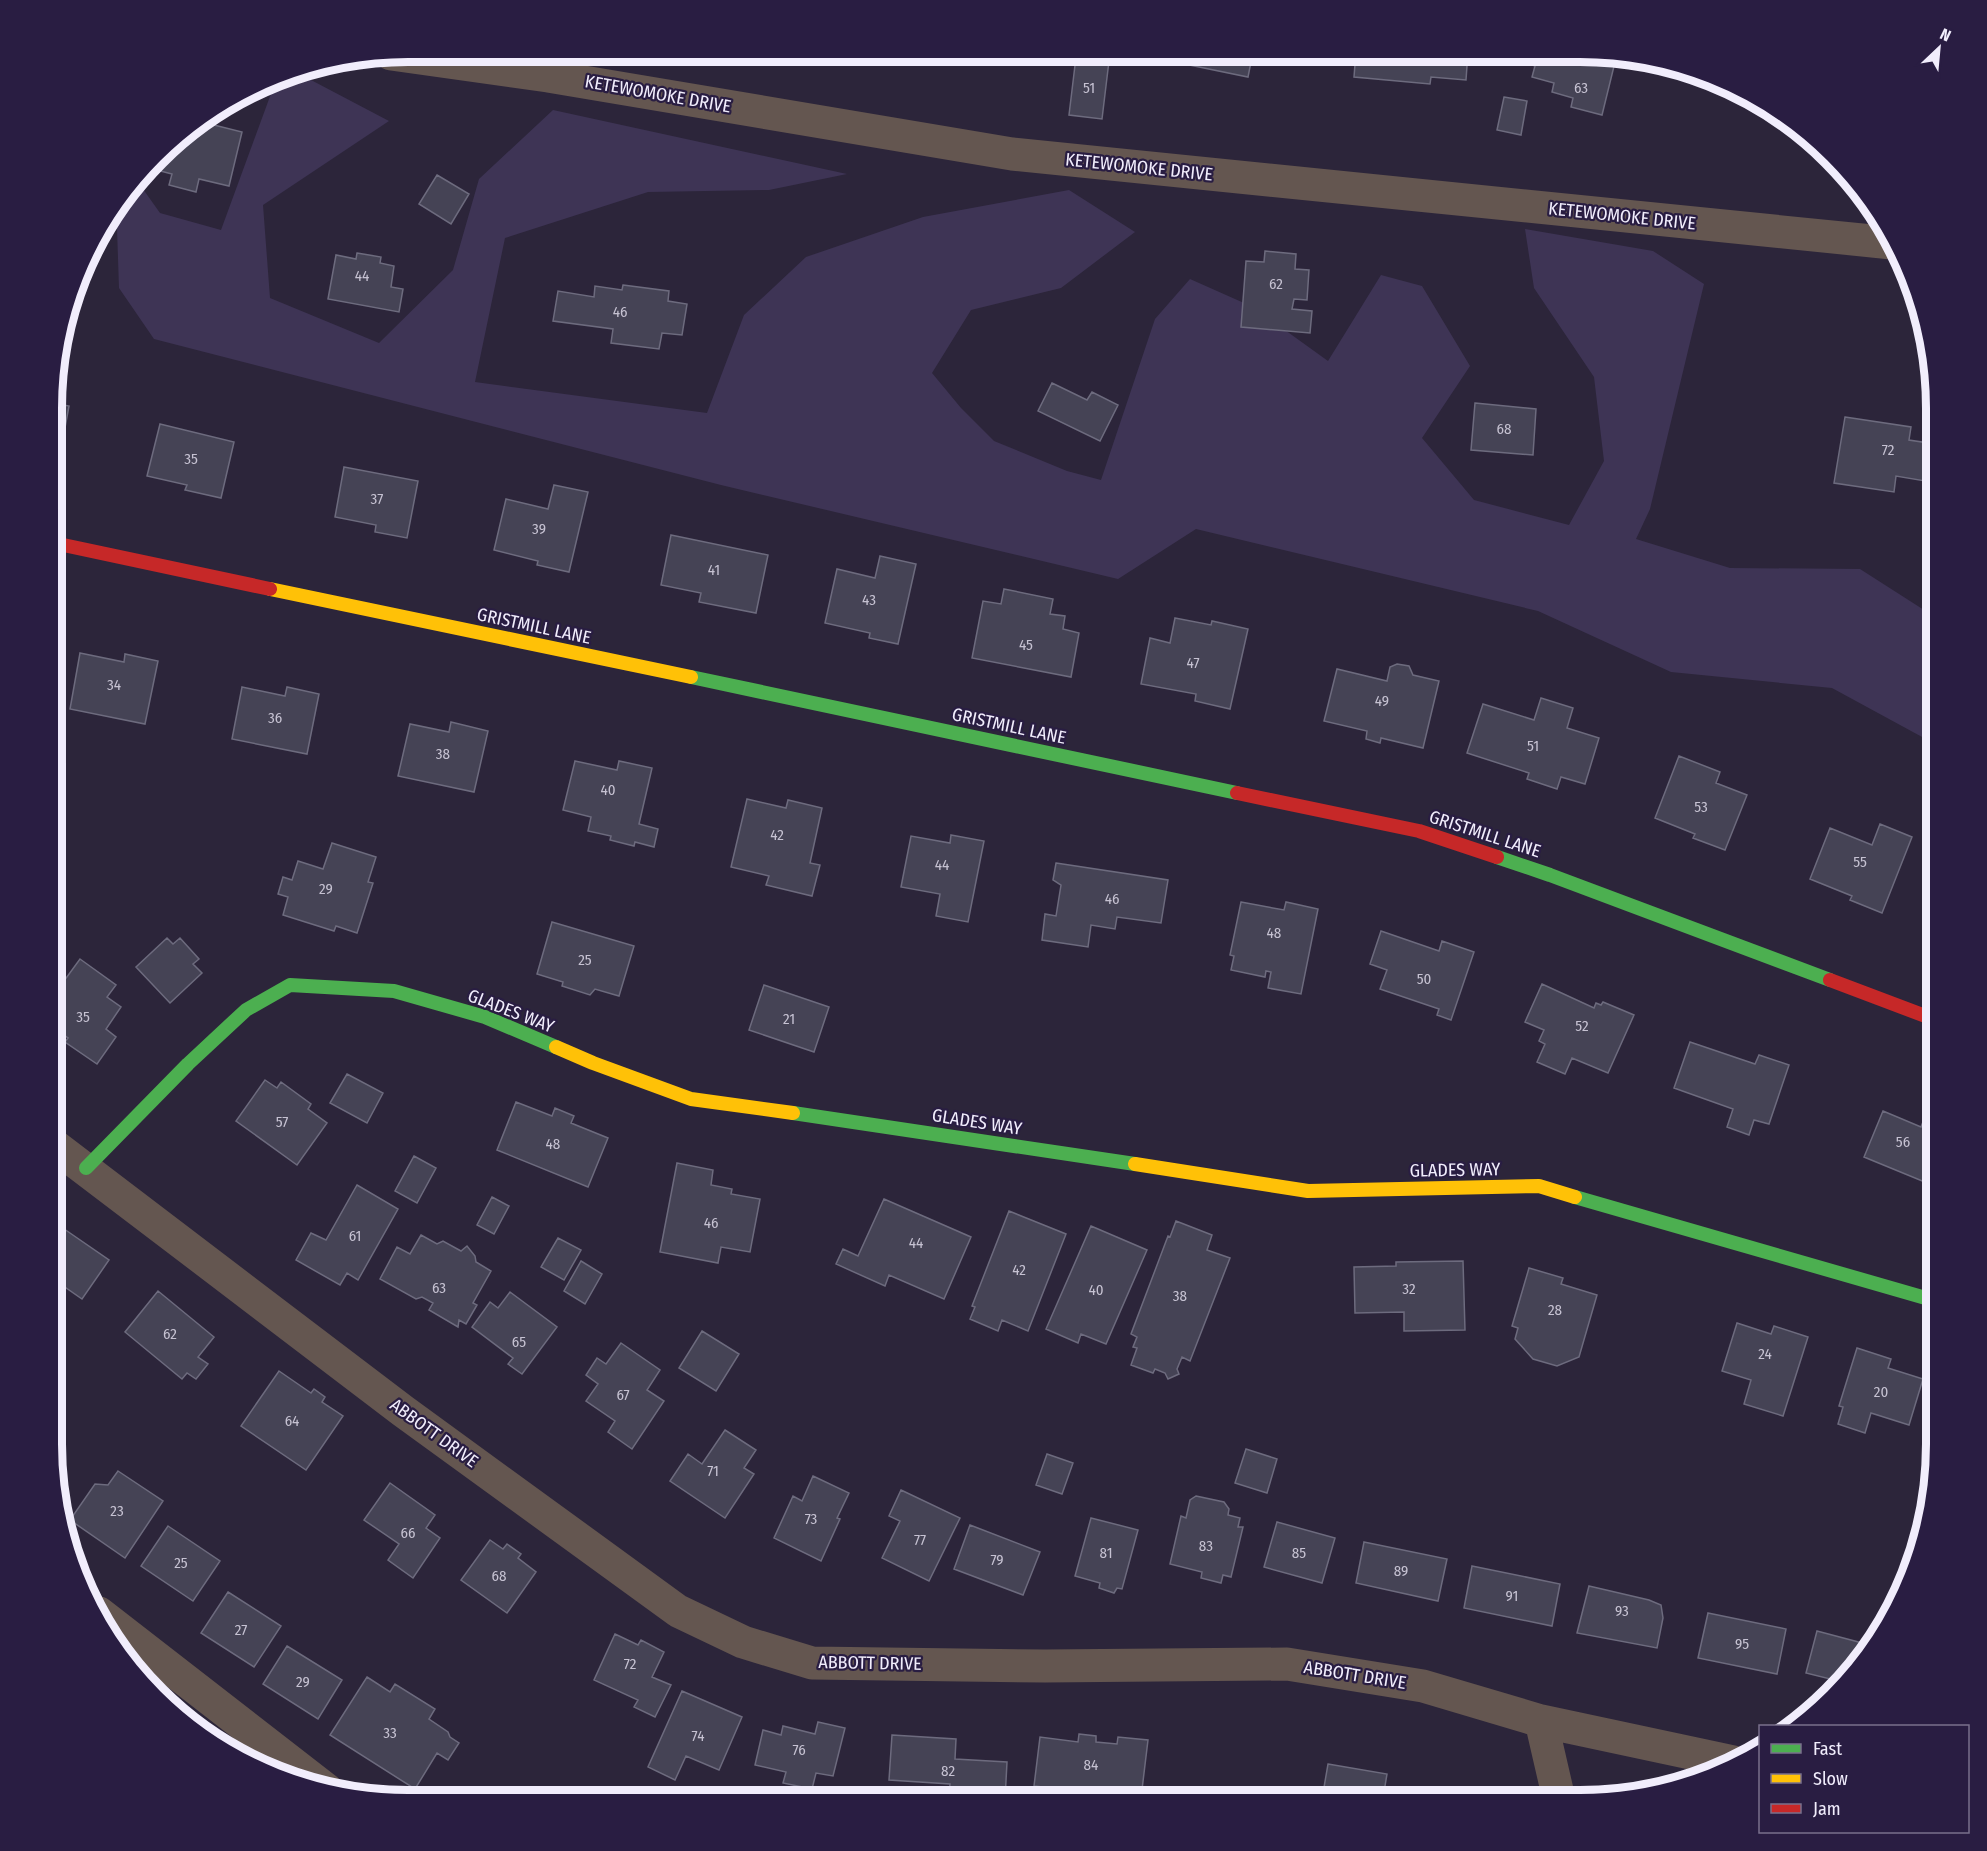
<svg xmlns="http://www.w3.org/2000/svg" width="1987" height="1851" font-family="'Fira Sans Condensed',sans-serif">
	<rect width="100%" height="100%" fill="#2c253a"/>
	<!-- green -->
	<path fill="#3e3455" d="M292 70 389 121 263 205 270 298 379 343 453 270 479 179 553 110 847 174 769 190 648 192 505 238 475 382 707 413 744 315 806 257 923 217 1069 190 1135 232 1061 288 971 310 932 373 961 408 994 441 1067 471 1101 480 1155 319 1190 279 1253 307 1328 361 1381 275 1422 286 1470 366 1422 438 1474 500 1569 525 1604 461 1594 377 1534 288 1525 229 1653 251 1704 284 1650 509 1636 539 1730 568 1860 569 1935 617V744L1832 688 1671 672 1538 611 1196 529 1118 579 721 485 154 339 119 288 117 228 111 214 138 182 160 213 221 230 276 80Z"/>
	<!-- building -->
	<path fill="#454355" stroke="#6d6b7e" stroke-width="1.5" d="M1158 51 1253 52 1248 77 1155 58Z
		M1356 52H1468L1466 80 1431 77 1430 84 1354 77Z
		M1533 52H1600V54L1616 58 1602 115 1571 107 1573 98 1552 92 1554 83 1532 77 1535 66 1530 64Z
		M1076 57 1109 61 1102 119 1069 115Z
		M1504 97 1527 101 1521 135 1497 130Z
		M202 122 242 132 229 186 199 179 196 192 169 185 172 174 149 168 173 139Z
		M437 175 469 194 451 224 419 204Z
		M1265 251 1296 254 1295 269 1309 270 1307 300 1294 299 1292 309 1312 311 1310 333 1241 327 1246 261 1264 262Z
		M357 253 381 257 380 263 394 266 391 287 403 289 399 312 328 299 336 255 356 259Z
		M623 285 669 291 668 301 687 304 682 335 662 333 659 349 611 343 613 329 553 321 558 291 594 297 595 286 622 290Z
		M1052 383 1087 400 1092 392 1118 405 1100 441 1038 411Z
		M54 403 69 406 64 433 54 430Z
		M1475 403 1536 409 1533 455 1471 450Z
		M1845 417 1911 427 1909 440 1935 444 1931 482 1896 476 1894 492 1834 483Z
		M160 424 234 442 221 498 185 490 187 485 147 476Z
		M344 467 418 481 407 538 375 532 376 525 335 517Z
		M554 485 588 492 569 572 537 565 538 561 494 550 506 499 548 509Z
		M671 535 768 555 756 613 699 602 701 593 661 585Z
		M880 556 916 564 898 644 869 638 870 633 825 623 837 569 875 578Z
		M1004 589 1053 599 1050 614 1065 616 1063 629 1079 633 1071 677 972 658 983 601 1001 604Z
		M1175 618 1211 625 1212 621 1248 629 1230 709 1195 701 1196 694 1141 684 1150 638 1170 643Z
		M80 653 124 662 125 654 158 661 145 724 70 709Z
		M1397 664 1409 666 1413 675 1439 681 1423 748 1381 738 1380 743 1366 739 1367 731 1324 721 1337 669 1387 681 1390 667Z
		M242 687 285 696 287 687 319 694 307 754 232 739Z
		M1541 698 1573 708 1567 728 1599 738 1585 784 1561 777 1557 789 1527 779 1529 773 1467 753 1483 704 1534 720Z
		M451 722 488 731 474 792 398 776 410 724 449 732Z
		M1679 756 1720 772 1716 783 1747 795 1725 850 1693 838 1695 834 1655 818Z
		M575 761 617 770 619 761 652 768 639 824 658 829 654 847 635 842 634 846 610 840 611 836 588 831 591 817 563 810Z
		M747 799 786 808 788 800 822 808 810 863 820 865 812 896 766 885 769 876 731 867Z
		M1880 824 1912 837 1882 913 1850 900 1852 896 1810 879 1830 828 1872 845Z
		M951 835 984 841 968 922 936 916 940 894 901 887 911 836 950 843Z
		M332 843 376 857 368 882 373 883 357 933 336 926 334 931 283 915 288 897 278 894 283 877 292 880 298 861 323 869Z
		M1056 863 1168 880 1161 923 1117 917 1115 929 1091 925 1088 947 1042 940 1045 914 1056 916 1061 885 1053 880Z
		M1241 902 1284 910 1286 902 1318 909 1301 994 1268 988 1271 972 1266 971 1265 977 1231 970 1234 956 1230 955Z
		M552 922 634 946 619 996 595 989 590 995 562 986 563 982 537 974Z
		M1381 931 1439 951 1442 941 1474 952 1451 1020 1437 1015 1439 1009 1380 989 1387 970 1370 964Z
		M167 938 173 944 180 938 199 959 193 964 202 973 170 1003 136 967Z
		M80 959 116 985 107 997 121 1007 106 1029 116 1037 97 1064 65 1042 68 1038 53 1027V996Z
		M1542 984 1594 1008 1596 1003 1601 1005 1603 1002 1634 1015 1608 1073 1572 1058 1565 1074 1537 1062 1545 1044 1539 1041 1544 1030 1525 1022Z
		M764 985 829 1007 814 1052 749 1030Z
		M1690 1042 1755 1064 1759 1055 1789 1065 1769 1124 1754 1120 1749 1135 1727 1127 1733 1109 1674 1088Z
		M347 1074 383 1093 367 1123 330 1103Z
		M265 1080 277 1088 281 1082 311 1104 308 1109 327 1123 297 1165 236 1121Z
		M516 1102 552 1116 555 1108 574 1116 571 1123 608 1138 588 1187 497 1150Z
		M1883 1111 1921 1127 1926 1114 1936 1118V1175L1932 1185 1864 1157Z
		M414 1156 436 1168 417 1203 395 1191Z
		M677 1163 713 1170 711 1185 732 1189 731 1194 760 1199 750 1252 721 1247 718 1263 660 1252Z
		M357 1185 398 1209 358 1280 347 1273 340 1285 296 1260 311 1233 326 1240Z
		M492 1197 509 1206 494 1234 477 1225Z
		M884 1199 971 1237 944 1299 889 1275 885 1286 836 1264 843 1249 858 1256Z
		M1009 1211 1066 1234 1028 1331 1002 1320 998 1331 970 1319 975 1307 972 1306Z
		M1176 1221 1212 1235 1207 1250 1230 1258 1190 1361 1182 1357 1177 1369 1179 1374 1168 1379 1165 1373 1155 1369 1153 1373 1131 1365 1137 1348 1133 1347 1137 1337 1131 1334 1168 1236 1170 1237Z
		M54 1222 109 1260 82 1299 52 1278V1225Z
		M1091 1226 1147 1250 1106 1344 1081 1334 1078 1343 1046 1329Z
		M421 1235 437 1244 443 1241 461 1251 467 1246 475 1256 476 1262 491 1271 473 1303 477 1305 466 1324 459 1320 458 1327 429 1310 433 1303 422 1297 416 1299 380 1279 397 1247 410 1254Z
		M558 1238 581 1250 564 1280 541 1267Z
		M581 1261 602 1274 585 1304 564 1291Z
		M1463 1261 1465 1330 1404 1331V1312L1355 1313 1354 1267 1396 1266V1262Z
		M1529 1268 1563 1278 1561 1284 1597 1295 1579 1357 1557 1366 1533 1359 1515 1339 1518 1328 1512 1326Z
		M158 1291 214 1337 198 1357 208 1364 196 1379 187 1373 182 1379 125 1332Z
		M510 1292 557 1327 522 1374 508 1364 513 1358 472 1327 490 1302 498 1308Z
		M1737 1323 1771 1334 1774 1326 1808 1337 1783 1416 1744 1404 1751 1380 1722 1371Z
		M702 1331 739 1354 716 1391 679 1368Z
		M621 1343 660 1370 647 1390 664 1401 632 1449 608 1432 615 1421 586 1401 598 1384 586 1375 597 1358 606 1364Z
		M1857 1348 1891 1359 1888 1368 1923 1379 1909 1425 1871 1413 1865 1433 1838 1424 1843 1407 1839 1406Z
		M279 1371 311 1393 314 1389 325 1397 322 1402 343 1416 306 1470 241 1426Z
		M725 1430 756 1450 744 1468 754 1474 725 1518 670 1481 688 1454 702 1464Z
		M1246 1449 1277 1459 1267 1493 1235 1483Z
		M1047 1454 1073 1463 1062 1494 1036 1485Z
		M118 1471 163 1501 125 1558 70 1520 95 1484 108 1485Z
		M813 1476 849 1493 837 1518 840 1519 821 1561 774 1538 793 1496 802 1501Z
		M390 1483 435 1515 426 1528 440 1538 413 1578 388 1560 399 1544 364 1520Z
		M901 1490 960 1518 929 1581 882 1558 900 1521 889 1516Z
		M1196 1496 1224 1502 1229 1509 1228 1515 1240 1518 1238 1527H1243L1231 1577 1223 1575 1221 1583 1201 1578 1202 1572 1170 1564 1181 1516 1186 1518 1190 1500Z
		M1091 1518 1138 1530 1122 1589 1117 1588 1114 1593 1099 1588 1100 1583 1075 1576Z
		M1277 1522 1335 1538 1322 1583 1264 1567Z
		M970 1525 1040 1552 1023 1595 954 1569Z
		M168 1526 220 1561 193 1601 141 1566Z
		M490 1540 503 1549 507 1544 521 1554 518 1558 536 1572 507 1613 461 1580Z
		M1364 1542 1447 1559 1438 1601 1356 1583Z
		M1472 1566 1560 1584 1552 1626 1464 1608Z
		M1589 1586 1649 1600 1661 1605 1663 1618 1657 1648 1577 1633Z
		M228 1592 281 1626 254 1667 201 1633Z
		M1708 1613 1786 1629 1777 1674 1698 1658Z
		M1817 1631 1866 1644 1838 1681 1806 1673Z
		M615 1634 638 1645 641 1640 664 1652 652 1677 671 1685 655 1717 634 1707 638 1700 594 1680Z
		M287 1646 342 1680 318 1719 263 1684Z
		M367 1677 390 1692 395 1684 435 1709 429 1719 448 1732 450 1737 459 1743 448 1760 437 1753 415 1789 330 1735Z
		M682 1691 742 1717 719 1770 686 1756 675 1780 648 1767Z
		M818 1722 845 1728 833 1776 816 1773 812 1789 783 1783 786 1772 755 1765 763 1730 781 1735 783 1726 815 1734Z
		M1079 1734 1096 1736V1742L1117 1744 1118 1737 1148 1740 1141 1798 1034 1786 1040 1737 1078 1742Z
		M892 1735 956 1739 955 1759 1007 1762 1005 1800 949 1798 950 1784 889 1780Z
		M1328 1764 1387 1774 1383 1798 1392 1799H1322Z"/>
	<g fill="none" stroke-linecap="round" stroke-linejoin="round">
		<!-- street -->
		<path stroke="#645650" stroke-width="33" d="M391 54 548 76 1012 154 1892 243
			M52 1144 403 1411 678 1611 743 1642 812 1663 1045 1666 1287 1664 1423 1686 1541 1721 1733 1762
			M99 1613 327 1790
			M1541 1721 1559 1799"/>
		<!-- fast -->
		<path stroke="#4caf50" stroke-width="14" d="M691 677 1237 793
			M1497 857 1550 875 1830 980
			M793 1113 1135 1164
			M86 1168 188 1064 246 1010 290 985 394 991 485 1017 556 1047
			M1575 1197 1936 1301"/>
		<!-- slow -->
		<path stroke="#ffc107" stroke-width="14" d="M270 589 691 677
			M556 1047 593 1063 691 1099 793 1113
			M1135 1164 1308 1191 1539 1186 1575 1197"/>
		<!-- jam -->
		<path stroke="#c62828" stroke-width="14" d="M54 543 270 589
			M1237 793 1419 831 1497 857
			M1830 980 1936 1020"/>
	</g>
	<g text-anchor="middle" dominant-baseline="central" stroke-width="4.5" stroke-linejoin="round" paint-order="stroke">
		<!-- number labels -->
		<g font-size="15" fill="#c6c2d2">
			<text x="1089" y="88">51</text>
			<text x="1581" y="88">63</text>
			<text x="362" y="276">44</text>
			<text x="1276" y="284">62</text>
			<text x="620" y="312">46</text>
			<text x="1504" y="429">68</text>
			<text x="1888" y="450">72</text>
			<text x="191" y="459">35</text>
			<text x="377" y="499">37</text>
			<text x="539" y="529">39</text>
			<text x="714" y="570">41</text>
			<text x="869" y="600">43</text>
			<text x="1026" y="645">45</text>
			<text x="1193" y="663">47</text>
			<text x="114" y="685">34</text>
			<text x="1382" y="701">49</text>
			<text x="275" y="718">36</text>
			<text x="1533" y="746">51</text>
			<text x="443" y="754">38</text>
			<text x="608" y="790">40</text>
			<text x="1701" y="807">53</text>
			<text x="777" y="835">42</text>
			<text x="1860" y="862">55</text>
			<text x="942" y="865">44</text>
			<text x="326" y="889">29</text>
			<text x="1112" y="899">46</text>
			<text x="1274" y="933">48</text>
			<text x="585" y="960">25</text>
			<text x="1424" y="979">50</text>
			<text x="83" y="1017">35</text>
			<text x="789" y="1019">21</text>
			<text x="1582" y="1026">52</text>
			<text x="282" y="1122">57</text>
			<text x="1903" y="1142">56</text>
			<text x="553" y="1144">48</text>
			<text x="711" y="1223">46</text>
			<text x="355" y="1236">61</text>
			<text x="916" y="1243">44</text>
			<text x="1019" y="1270">42</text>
			<text x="439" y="1288">63</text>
			<text x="1409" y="1289">32</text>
			<text x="1096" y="1290">40</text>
			<text x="1180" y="1296">38</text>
			<text x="1555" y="1310">28</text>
			<text x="170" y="1334">62</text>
			<text x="519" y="1342">65</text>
			<text x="1765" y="1354">24</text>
			<text x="1881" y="1392">20</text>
			<text x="623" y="1395">67</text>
			<text x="292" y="1421">64</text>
			<text x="713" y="1471">71</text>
			<text x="117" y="1511">23</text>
			<text x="811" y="1519">73</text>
			<text x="408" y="1533">66</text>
			<text x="920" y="1540">77</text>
			<text x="1206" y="1546">83</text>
			<text x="1106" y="1553">81</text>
			<text x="1299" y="1553">85</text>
			<text x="997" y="1560">79</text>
			<text x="181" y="1563">25</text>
			<text x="1401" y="1571">89</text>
			<text x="499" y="1576">68</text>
			<text x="1512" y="1596">91</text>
			<text x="1622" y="1611">93</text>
			<text x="241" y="1630">27</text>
			<text x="1742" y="1644">95</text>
			<text x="630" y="1664">72</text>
			<text x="303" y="1682">29</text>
			<text x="390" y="1733">33</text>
			<text x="698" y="1736">74</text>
			<text x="799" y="1750">76</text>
			<text x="1091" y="1765">84</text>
			<text x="948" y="1771">82</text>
		</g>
		<!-- street labels -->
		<g font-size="18" fill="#f1edfc" stroke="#291d42">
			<text transform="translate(658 94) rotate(10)">KETEWOMOKE DRIVE</text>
			<text transform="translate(1139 167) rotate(6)">KETEWOMOKE DRIVE</text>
			<text transform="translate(1622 216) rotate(6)">KETEWOMOKE DRIVE</text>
			<text transform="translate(534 626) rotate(12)">GRISTMILL LANE</text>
			<text transform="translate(1009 726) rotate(12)">GRISTMILL LANE</text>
			<text transform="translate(1485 834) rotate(18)">GRISTMILL LANE</text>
			<text transform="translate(511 1011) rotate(21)">GLADES WAY</text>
			<text transform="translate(977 1122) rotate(9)">GLADES WAY</text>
			<text transform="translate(1455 1170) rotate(-1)">GLADES WAY</text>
			<text transform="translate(434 1433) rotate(36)">ABBOTT DRIVE</text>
			<text transform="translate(870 1663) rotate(1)">ABBOTT DRIVE</text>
			<text transform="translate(1355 1675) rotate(9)">ABBOTT DRIVE</text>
		</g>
	</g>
	<!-- crop -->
	<path d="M0 0H1987V1851H0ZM408 62H1580A346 346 0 0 1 1926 408V1444A346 346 0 0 1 1580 1790H408A346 346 0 0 1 62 1444V408A346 346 0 0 1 408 62Z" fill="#291d42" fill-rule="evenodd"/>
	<path fill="none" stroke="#f1edfc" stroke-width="8" d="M408 62H1580A346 346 0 0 1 1926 408V1444A346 346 0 0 1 1580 1790H408A346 346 0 0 1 62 1444V408A346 346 0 0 1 408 62Z"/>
	<!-- legend -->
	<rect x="1759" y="1725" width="210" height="108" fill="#291d42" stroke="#79708c" stroke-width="1.5"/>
	<rect x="1771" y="1744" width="30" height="9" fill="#4caf50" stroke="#79708c" stroke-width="1.5"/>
	<text x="1813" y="1755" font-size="18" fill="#f1edfc">Fast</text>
	<rect x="1771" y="1774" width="30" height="9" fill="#ffc107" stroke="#79708c" stroke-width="1.5"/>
	<text x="1813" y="1785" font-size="18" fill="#f1edfc">Slow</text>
	<rect x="1771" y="1804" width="30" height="9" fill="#c62828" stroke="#79708c" stroke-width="1.5"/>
	<text x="1813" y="1815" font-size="18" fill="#f1edfc">Jam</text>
	<!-- north arrow -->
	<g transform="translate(1939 48) rotate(26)" stroke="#291d42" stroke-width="4.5" paint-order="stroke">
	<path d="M0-4.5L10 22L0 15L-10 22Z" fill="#f1edfc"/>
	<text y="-9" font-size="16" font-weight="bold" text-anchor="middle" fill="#f1edfc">N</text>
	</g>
</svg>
